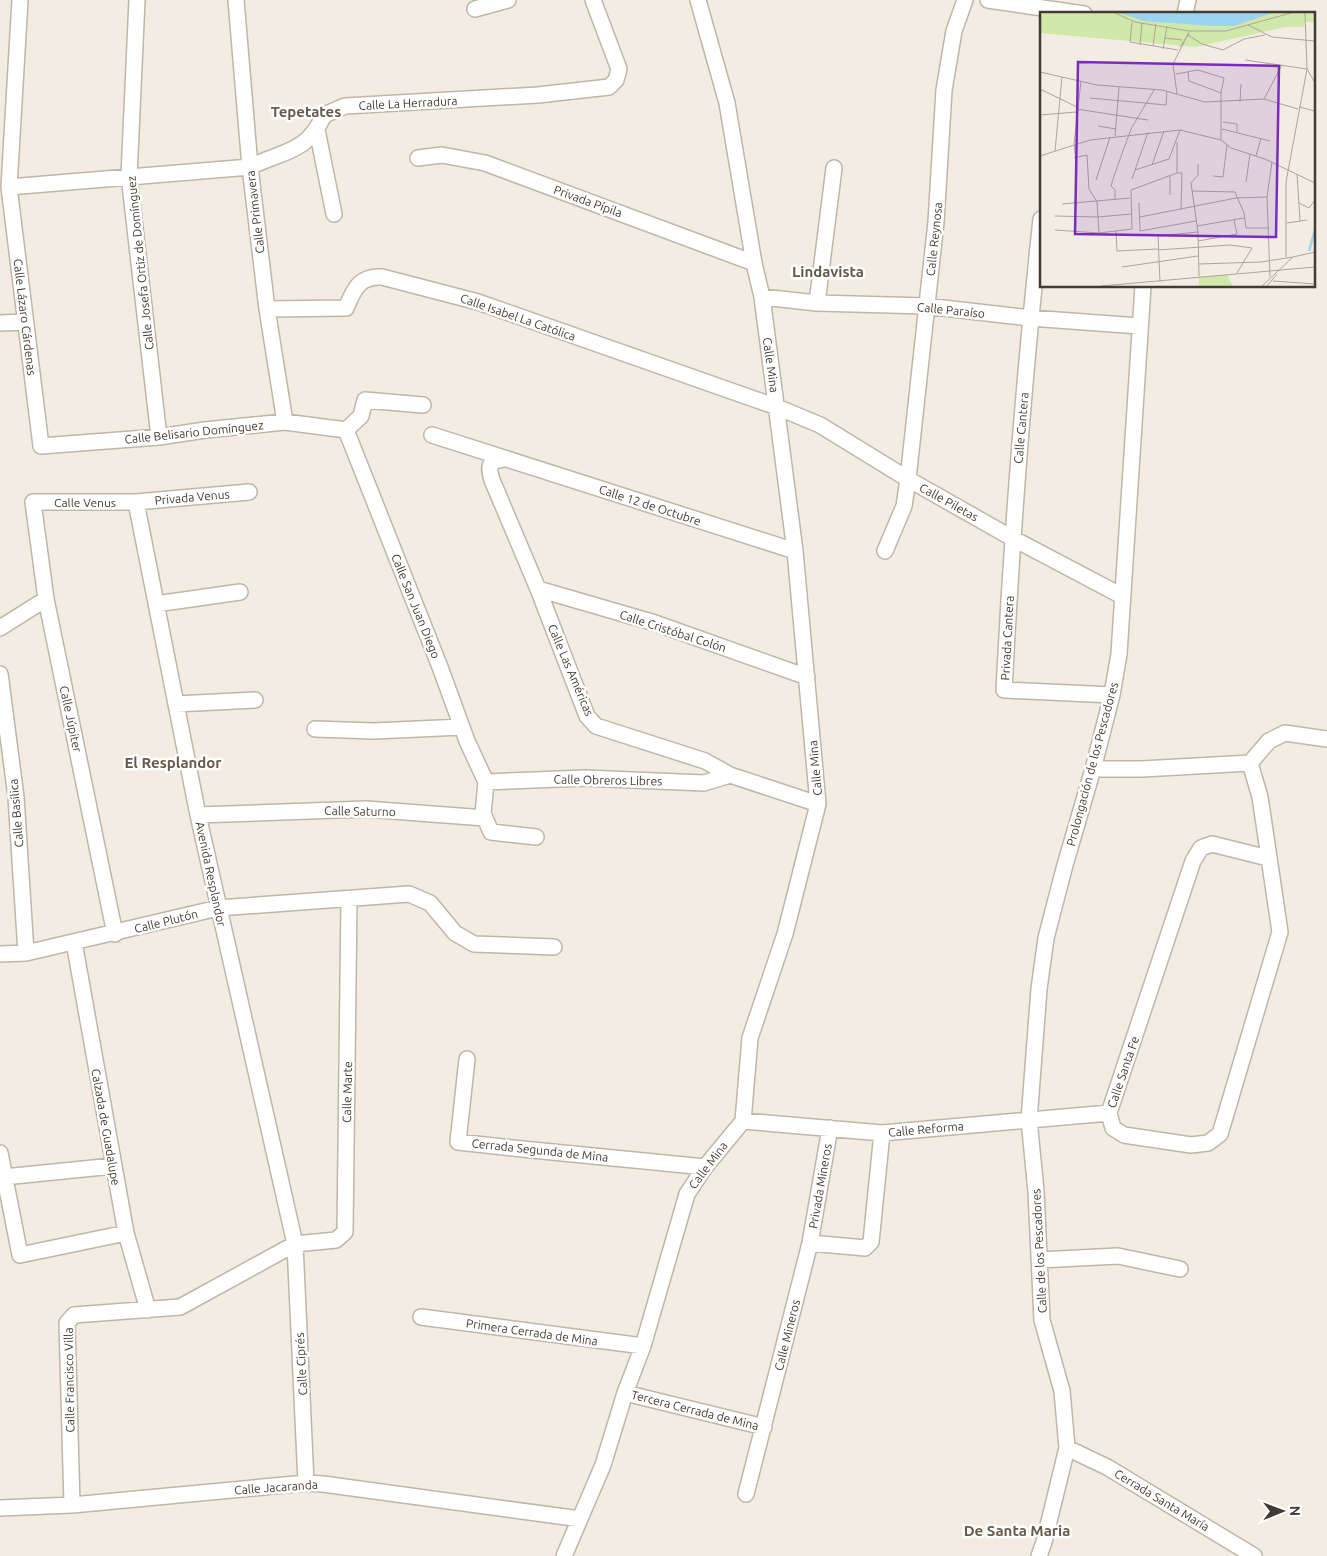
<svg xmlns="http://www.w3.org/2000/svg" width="1327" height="1556" font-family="Ubuntu,sans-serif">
	<rect width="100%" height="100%" fill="#f2ece2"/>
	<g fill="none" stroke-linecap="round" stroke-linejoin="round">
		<defs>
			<path id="minor" d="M20 0 9 187 41 446 159 437 205 430 285 422 346 430
				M137 0 129 176 159 437
				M236 0 250 167 267 309 285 422
				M988 0 1084 14
				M475 9 508 0
				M1185 14 1188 0
				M317 130 334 214
				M418 158 442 155 485 163 754 263
				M9 187 250 167C284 150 306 154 324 115L345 106 538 95 609 87 616 80 619 69 593 0
				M1041 219C1024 376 1012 532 1004 690L1112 695
				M762 297 817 303 926 306 1030 318 1139 326
				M817 303 834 168
				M267 309 346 308C354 290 358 276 382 277L478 302 777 407 820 425 908 479 1012 538 1122 596
				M0 323 25 322
				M346 430 361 416 365 400 423 405
				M432 435 795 551
				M504 459C488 461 488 466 492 480L538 589 587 716 596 726 705 761 730 775 818 804
				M136 502 198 815 295 1244 306 1483
				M885 551 904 506 908 479 936 222 944 90 954 31 965 0
				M538 589 655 623 807 677
				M156 604 240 592
				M0 628 46 599
				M0 674 16 797 26 953
				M176 704 255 700
				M315 729 374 731 462 727
				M1250 763 1260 797 1280 932 1220 1134 1208 1143 1191 1145 1124 1135 1113 1128 1109 1113 1193 861 1201 848 1212 844 1268 858
				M1093 769H1142L1250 763 1269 741 1285 733 1327 739
				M486 782 585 778 704 783 730 775
				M198 815 366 809 485 818 483 814 486 782 467 741 440 667 346 430
				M485 818 491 832 536 837
				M115 934 46 599 33 502H136L249 492
				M74 942 126 1233 148 1310
				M0 954 26 953 218 908 409 894 430 903 455 933 474 944 554 947
				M467 1059 458 1142 522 1149 705 1167
				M743 1121 882 1133 1109 1113
				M0 1153 20 1255 126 1233
				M4 1177 113 1166
				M810 1243 865 1248 871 1242 882 1133
				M1039 1260 1118 1256 1180 1269
				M421 1317 643 1346
				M625 1393 764 1427
				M1067 1448 1107 1467 1254 1556
				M746 1494 810 1243 830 1128
				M72 1505 67 1323 74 1315 180 1307 295 1244 336 1240 345 1232 349 899
				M0 1508 72 1505 306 1483 323 1484 580 1519
				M564 1556 603 1465 625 1393 643 1346 687 1194 705 1167 743 1121 750 1038 785 934 818 804 795 551 762 297 754 263 727 103 698 0
				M1039 1556 1044 1542 1067 1448 1062 1391 1042 1320 1036 1191 1029 1120 1039 989 1046 938 1065 865 1093 769 1112 695 1119 654 1143 286"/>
		</defs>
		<!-- minor casing -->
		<use href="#minor" stroke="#c0b6a8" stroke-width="18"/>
		<!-- minor -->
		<use href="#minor" stroke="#fff" stroke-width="15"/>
	</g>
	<g text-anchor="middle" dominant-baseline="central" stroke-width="5" stroke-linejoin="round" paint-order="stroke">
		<!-- street labels -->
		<g font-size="12" fill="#433b33" stroke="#fff">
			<text transform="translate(408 103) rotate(-3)">Calle La Herradura</text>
			<text transform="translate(588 201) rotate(20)">Privada Pípila</text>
			<text transform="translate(255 212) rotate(-97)">Calle Primavera</text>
			<text transform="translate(934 239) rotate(-84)">Calle Reynosa</text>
			<text transform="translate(140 263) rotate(-96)">Calle Josefa Ortiz de Domínguez</text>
			<text transform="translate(951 310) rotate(6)">Calle Paraíso</text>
			<text transform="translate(25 317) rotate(83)">Calle Lázaro Cárdenas</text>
			<text transform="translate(518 317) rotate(19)">Calle Isabel La Católica</text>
			<text transform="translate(771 365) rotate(82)">Calle Mina</text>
			<text transform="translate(1021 428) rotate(-85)">Calle Cantera</text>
			<text transform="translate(194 432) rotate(-6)">Calle Belisario Domínguez</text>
			<text transform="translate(192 497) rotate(-5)">Privada Venus</text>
			<text x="85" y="502">Calle Venus</text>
			<text transform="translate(949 502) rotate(29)">Calle Piletas</text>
			<text transform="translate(650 505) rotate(18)">Calle 12 de Octubre</text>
			<text transform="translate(416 606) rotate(68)">Calle San Juan Diego</text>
			<text transform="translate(673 631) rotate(18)">Calle Cristóbal Colón</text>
			<text transform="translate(1007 638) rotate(-87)">Privada Cantera</text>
			<text transform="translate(571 670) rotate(67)">Calle Las Américas</text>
			<text transform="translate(71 719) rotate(78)">Calle Júpiter</text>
			<text transform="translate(1092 764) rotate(-75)">Prolongación de los Pescadores</text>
			<text transform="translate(815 768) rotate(-95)">Calle Mina</text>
			<text transform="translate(608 780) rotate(1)">Calle Obreros Libres</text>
			<text transform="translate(360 811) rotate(1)">Calle Saturno</text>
			<text transform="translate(16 813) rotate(-95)">Calle Basílica</text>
			<text transform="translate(211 874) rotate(78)">Avenida Resplandor</text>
			<text transform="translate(166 921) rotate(-14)">Calle Plutón</text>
			<text transform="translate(1123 1072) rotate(-71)">Calle Santa Fe</text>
			<text transform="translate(347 1092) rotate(-89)">Calle Marte</text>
			<text transform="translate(106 1127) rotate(80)">Calzada de Guadalupe</text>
			<text transform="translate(926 1129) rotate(-5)">Calle Reforma</text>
			<text transform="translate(540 1150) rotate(6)">Cerrada Segunda de Mina</text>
			<text transform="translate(708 1165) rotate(-53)">Calle Mina</text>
			<text transform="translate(820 1186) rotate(-80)">Privada Mineros</text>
			<text transform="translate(1039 1251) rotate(-93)">Calle de los Pescadores</text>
			<text transform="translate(532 1332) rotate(8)">Primera Cerrada de Mina</text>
			<text transform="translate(787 1335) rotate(-76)">Calle Mineros</text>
			<text transform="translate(301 1364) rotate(-93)">Calle Ciprés</text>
			<text transform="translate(69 1380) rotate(-91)">Calle Francisco Villa</text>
			<text transform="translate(695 1410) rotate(14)">Tercera Cerrada de Mina</text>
			<text transform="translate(276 1487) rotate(-4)">Calle Jacaranda</text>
			<text transform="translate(1162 1500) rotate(31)">Cerrada Santa María</text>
		</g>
		<!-- quarter labels -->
		<g font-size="15" font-weight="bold" fill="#665949" stroke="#fff">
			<text x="306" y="111">Tepetates</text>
			<text x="828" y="271">Lindavista</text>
			<text x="173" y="762">El Resplandor</text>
			<text x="1017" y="1530">De Santa Maria</text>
		</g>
	</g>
	<!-- overview -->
	<g transform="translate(1040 12)">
		<rect width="275" height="275" fill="#f2ece2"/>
		<path d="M187 263 193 274H159V265Z" fill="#d0e8a9"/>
		<path d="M0 1H275V10H265L264 15H246L156 35 0 21Z" fill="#d0e8a9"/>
		<path d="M80 1H232L194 14H172L104 9Z" fill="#9bd4f1"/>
		<path fill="none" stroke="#9bd4f1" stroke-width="2.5" d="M269 239 275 218"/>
		<path fill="none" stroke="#aca59c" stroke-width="1" d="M75 1 95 10 149 19H186L251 1M265 1 267 57 275 71M92 10 90 30 138 38M208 13 232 25 275 29M148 23 162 32 183 38 204 27 225 23M125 26 142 28M100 33 102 11M113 34 116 12M140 35 149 22M123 37 127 14M205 48 267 57M0 60 57 73 122 78 165 90 224 87 258 97M148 60 149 69 181 81M136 62 158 58 184 66 181 81M0 77 37 95M181 81V128M137 82 133 52 149 20M50 86 126 93 127 79M224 87 242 53M200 90 201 72M259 95 275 99M36 97 108 108M0 103 36 100M183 110 197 112V120M58 114 76 117M182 117 230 129M75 124 79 75M137 130V161M15 139 22 65M0 144 50 128 140 118 181 128 191 136 225 147 275 171M216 144 221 126M34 146 47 143 49 177 57 190 59 221M158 152V163L151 171 158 220 159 264M112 153 124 119M95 158 129 147 140 118M37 160 34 132 41 69M137 161H142L141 198M257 162 260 209M173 164 183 165 187 133M92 167 108 120M56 168 70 125M206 170 210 142M91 178 137 161M152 179 195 180 204 201 206 216H229M130 183V164M75 188V178L71 174 75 161 91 117 114 78M99 191 100 219 156 209M259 191 269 196 275 188M22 192 90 186M15 204 58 205 91 202M100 205 196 186 227 185M247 211 267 208M157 214 204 206M15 218 59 221 92 217 91 178M76 219 77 239 118 237M118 224 120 270M118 224 158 220M158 229 197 222 194 208M118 238 190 233 212 236 197 261M246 245V170L267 57M159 252 221 250 253 245M82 255 158 244M230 265 227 185 232 150M233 269 275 272M61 274 275 255M222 274 253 245 275 240M227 274 237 262"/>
		<path fill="#7b2cbf" fill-opacity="0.15" stroke="#7b2cbf" stroke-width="2.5" d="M38 50 239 54 236 225 35 222Z"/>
		<rect width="275" height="275" fill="none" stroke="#433b33" stroke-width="2.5"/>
	</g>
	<!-- north arrow -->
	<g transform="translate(1282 1511) rotate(89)" stroke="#ffffff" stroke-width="4" paint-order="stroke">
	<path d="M0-4L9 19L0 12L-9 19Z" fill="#433b33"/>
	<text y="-8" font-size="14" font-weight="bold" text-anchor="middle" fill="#433b33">N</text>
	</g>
</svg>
